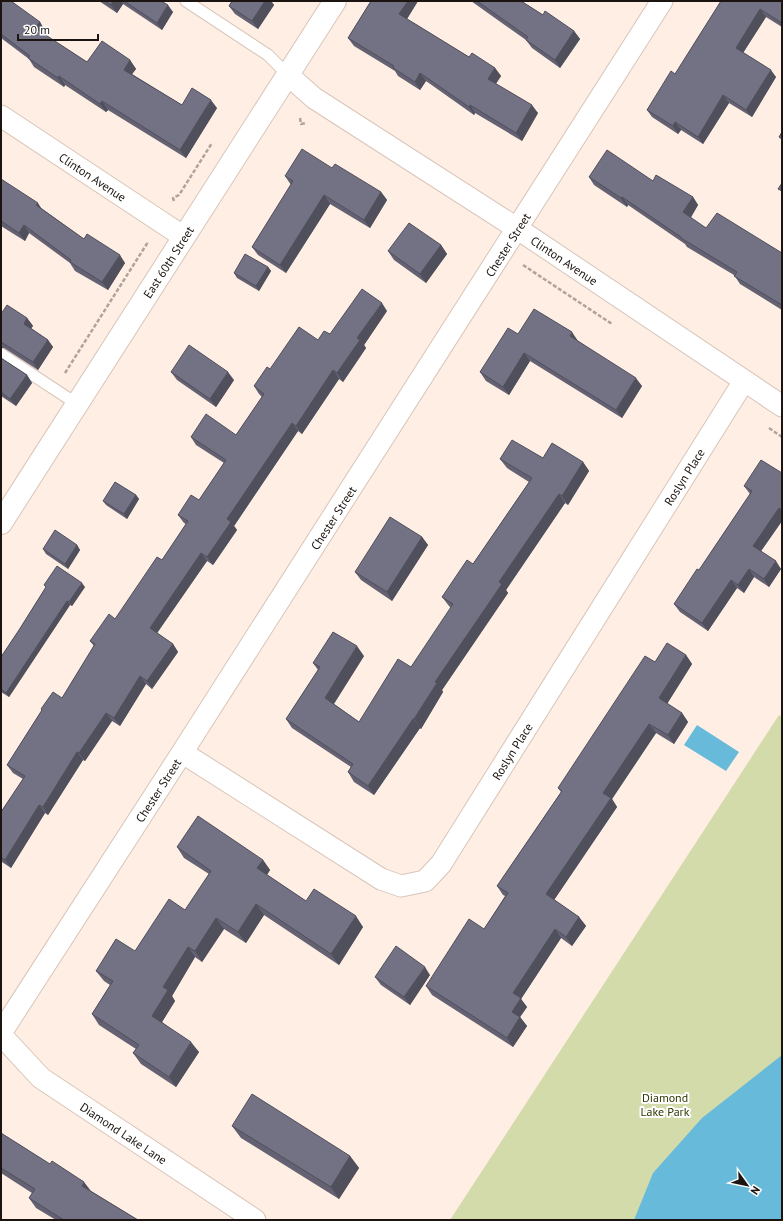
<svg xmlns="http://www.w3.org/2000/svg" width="783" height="1221" font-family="'PT Sans',sans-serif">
	<rect width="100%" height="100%" fill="#feeee3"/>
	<!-- green -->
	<path fill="#d3dbab" d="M779 715 782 717V1220H450Z"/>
	<!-- water -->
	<path fill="#67bad9" d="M697 725 739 752 726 771 684 745Z
		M782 1055V1220H634L653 1173 702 1118Z"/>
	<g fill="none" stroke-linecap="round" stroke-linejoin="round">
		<defs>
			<path id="service" d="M186 1 268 55 288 75
				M1 354 77 404"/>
			<g id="minor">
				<path id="s1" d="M288 75 314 98 518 229 782 406"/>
				<path id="s2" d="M1 116 184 237"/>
				<path id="s3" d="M183 753 381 879 401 886 425 881 441 864 744 381"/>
				<path id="s4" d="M1 1033C223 690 444 346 662 1"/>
				<path id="s5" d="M1 1035 41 1078 255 1220"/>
			</g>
			<g id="tertiary">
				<path id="s6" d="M1 523 335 1"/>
			</g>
		</defs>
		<!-- service casing -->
		<use href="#service" stroke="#d9c5b9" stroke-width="13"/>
		<!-- minor casing -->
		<use href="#minor" stroke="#d9c5b9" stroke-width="23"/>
		<!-- tertiary casing -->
		<use href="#tertiary" stroke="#d9c5b9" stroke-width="24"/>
		<!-- path -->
		<path stroke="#b0a39a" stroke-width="2.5" stroke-dasharray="4 2" stroke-linecap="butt" d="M300 118 301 124 306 123
			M174 201 173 198 179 195 212 143
			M523 265 612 324
			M65 373 148 242
			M769 428 782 437"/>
		<!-- service -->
		<use href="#service" stroke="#fff" stroke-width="11"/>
		<!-- minor -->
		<use href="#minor" stroke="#fff" stroke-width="21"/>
		<!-- tertiary -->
		<use href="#tertiary" stroke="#fff" stroke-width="22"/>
	</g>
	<!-- wall -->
	<path fill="#636172" d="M1 1 40 22 45 31 43 34 87 62 130 60 136 69 132 74 182 105 217 108 186 158 108 110 106 112 65 85 64 87 34 67 29 59 1 38Z
		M99 1H161L173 12 162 30 123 4 117 13Z
		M232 1H271L274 5 258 29 235 14 229 6Z
		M371 1H418L407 19 469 57 495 68 501 76 496 84 538 113 522 141 475 113 474 115 426 81 420 90 398 76 395 71 354 46 348 38Z
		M471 1H521L543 15 574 31 580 39 560 68 532 48 526 40Z
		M721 1H782V27L766 17 743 53 776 77 752 117 729 103 703 144 681 130 678 134 652 117 647 110 675 74Z
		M332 168 381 192 387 200 370 228 330 204 286 273 258 255 252 247 291 185 285 176Z
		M589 177 653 181 693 197 698 205 690 218 706 228 782 253V310L740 284 734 275 687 247 685 244 628 205 627 207 594 185Z
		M1 179 84 239 125 263 108 290 75 271 70 263 29 233 25 241 1 226Z
		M441 245 447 254 426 283 394 260 388 251Z
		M268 267 271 271 259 291 237 278 234 273Z
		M387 311 364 345 366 348 343 382 339 379 302 434 298 431 234 526 237 530 213 565 207 561 157 633 173 644 178 652 152 689 146 684 120 726 112 721 85 761 83 760 48 815 45 813 11 868 2 862 1 864V812L23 779 13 773 7 765 42 710 41 709 62 698 94 646 90 641 115 619 162 560 186 524 184 523 178 515 199 500 224 463 196 445 191 437 236 435 262 397 259 394 254 386 270 369 318 340Z
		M1 314 27 318 33 326 31 328 48 340 53 347 38 370 4 348H1Z
		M518 334 578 341 642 386 622 418 530 361 509 395 486 381 480 372Z
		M1 358 27 375 32 383 16 406 1 396Z
		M171 372 234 380 216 407 177 380Z
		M543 458 583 462 589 471 568 505 565 503 506 590 508 593 442 690 443 692 421 729 420 728 374 795 354 782 348 772 351 767 292 728 286 719 318 670 313 663 364 656 334 704 359 722 411 667 451 608 449 606 442 597 473 564 529 482 507 468 500 459Z
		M782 473V521L761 551 781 569 769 587 754 577 744 593 737 588 708 631 680 612 674 604 699 570 750 494 744 486Z
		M136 495 139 499 127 519 106 505 103 501Z
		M422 537 428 545 392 601 361 580 355 572Z
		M77 545 80 550 68 569 46 554 43 549Z
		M44 585 85 587 72 606 70 605 9 697 1 692V657L19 630 46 587Z
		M686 655 692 664 667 704 682 713 688 722 674 744 656 733 612 799 617 807 554 900 579 917 586 926 572 946 561 938 521 999 527 1007 520 1017 527 1026 513 1047 432 995 426 986 484 929 505 896 503 895 497 886 561 792 558 788 655 662Z
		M177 847 263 860 270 870 267 875 306 901 363 927 339 965 264 915 246 943 224 929 202 962 195 957 172 996 175 1001 162 1022 199 1052 176 1087 141 1064 133 1053 136 1049 99 1025 92 1014 110 985 104 981 96 971 135 951 185 910 209 874 184 858Z
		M430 975 410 1005 381 985 375 977Z
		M232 1126 350 1156 359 1168 339 1199 241 1138Z
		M1 1133 91 1191 138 1220H56L36 1208 29 1198 32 1193 1 1173Z"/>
	<!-- shaded-wall -->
	<path fill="#504f5c" d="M113 1H121L123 4 117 13 111 5Z
		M265 1H271L274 5 258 29 252 21Z
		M408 1H418L405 22 399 14Z
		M168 5 173 12 162 30 157 23Z
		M760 9 766 17 741 56 736 48Z
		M40 22 45 31 41 37 35 28Z
		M574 31 580 39 560 68 555 60Z
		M130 60 136 69 129 78 124 70Z
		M495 68 501 76 493 87 488 79Z
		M771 70 776 77 752 117 746 110Z
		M420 73 426 81 420 90 415 82Z
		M59 76 65 85 64 87 58 78Z
		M723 95 729 103 703 144 698 137Z
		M211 100 217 108 186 158 180 150Z
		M102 101 108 110 106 112 100 104Z
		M470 105 475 113 474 115 469 107Z
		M532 105 538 113 522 141 516 133Z
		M675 122 681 130 678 134 673 126Z
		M381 192 387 200 370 228 364 220Z
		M324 195 330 204 286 273 280 265Z
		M622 197 628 205 627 207 621 198Z
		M693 197 698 205 689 221 683 212Z
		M38 203 43 211 36 205Z
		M24 225 29 233 25 241 19 233Z
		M441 245 447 254 426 283 420 274Z
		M120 255 125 263 108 290 102 282Z
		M268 267 271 271 259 291 256 286Z
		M382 303 387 311 364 345 366 348 343 382 337 373 357 338Z
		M27 318 33 326 29 331 24 324Z
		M572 332 578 341 575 344 570 336Z
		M48 340 53 347 38 370 33 362Z
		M524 353 530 361 509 395 503 387Z
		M333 370 339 379 302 434 296 426Z
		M228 372 234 380 216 407 210 399Z
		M27 375 32 383 16 406 10 399Z
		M636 378 642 386 622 418 616 410Z
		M292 423 298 431 234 526 237 530 213 565 207 557 227 519Z
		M583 462 589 471 568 505 562 496Z
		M559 494 565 503 506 590 508 593 442 690 443 692 421 729 414 719 435 682 499 582Z
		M136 495 139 499 127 519 124 514Z
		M779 508 782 512V521L759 554 753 546Z
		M422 537 428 545 392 601 387 592Z
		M77 545 80 550 68 569 65 564Z
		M201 553 207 561 155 636 150 628Z
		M776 561 781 569 769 587 764 579Z
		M749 569 754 577 744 593 738 585Z
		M731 580 737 588 708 631 702 623Z
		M82 583 85 587 72 606 69 602Z
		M67 601 70 605 9 697 6 693Z
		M173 644 178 652 152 689 147 681Z
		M357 646 364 656 331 708 325 698Z
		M686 655 692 664 665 707 659 698Z
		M140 676 146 684 120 726 114 718Z
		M106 713 112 721 85 761 79 753Z
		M682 713 688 722 674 744 668 735Z
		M413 719 420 728 374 795 368 786Z
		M649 724 656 733 612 799 617 807 552 903 546 894 603 793Z
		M77 752 83 760 48 815 43 807Z
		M39 805 45 813 11 868 5 860Z
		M263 860 270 870 264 879 257 868Z
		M256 904 264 915 246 943 238 932Z
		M356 916 363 927 339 965 331 954Z
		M579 917 586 926 572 946 566 937Z
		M216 918 224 929 202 962 195 951Z
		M555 929 561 938 521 999 527 1007 518 1020 512 1012 513 993Z
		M188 947 195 957 172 996 175 1001 159 1027 152 1016 163 987Z
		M425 967 430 975 410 1005 404 997Z
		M520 1017 527 1026 513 1047 507 1038Z
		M191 1042 199 1052 176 1087 169 1077Z
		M350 1156 359 1168 339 1199 331 1187Z
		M84 1182 91 1191 82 1186Z"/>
	<!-- building -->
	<path fill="#737184" stroke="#504f5c" d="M1 1H11L40 22 35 28 87 62 102 41 130 60 124 70 182 105 192 88 211 100 180 150 102 101 100 104 59 76 58 78 28 58 30 56 1 34Z
		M105 1H113L111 5Z
		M124 1H161L168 5 157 23Z
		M232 1H265L252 21 229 6Z
		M371 1H408L399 14 469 57 472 53 495 68 488 79 532 105 516 133 470 105 469 107 420 73 415 82 393 68 394 66 348 38Z
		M477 1H521L543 15 545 11 574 31 555 60 526 40 528 37Z
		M721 1H782V23L760 9 736 48 771 70 746 110 723 95 698 137 675 122 673 126 647 110 671 71 675 74Z
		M782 132V139L779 137Z
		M302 149 332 168 335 164 381 192 364 220 324 195 280 265 252 247 293 181 285 176Z
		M607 150 653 181 656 175 693 197 683 212 706 228 717 213 782 253V305L734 276 737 272 681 238V237L622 197 621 198 589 177Z
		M1 179 38 203 36 205 84 239 87 234 120 255 102 282 70 262 71 260 24 225 19 233 1 221Z
		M782 183V191L778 189Z
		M409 223 441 245 420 274 388 251Z
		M245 254 268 267 256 286 234 273Z
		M362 289 382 303 357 338 360 340 337 373 333 370 296 426 292 423 227 519 231 522 207 557 201 553 150 628 173 644 147 681 140 676 114 718 106 713 79 753 77 752 43 807 39 805 5 860 1 857V812L25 776 7 765 42 710 41 709 53 692 62 698 95 644 90 641 109 614 115 619 157 557 162 560 188 521 178 515 191 495 199 500 226 460 191 437 206 414 236 435 264 394 254 386 267 367 270 369 299 327 318 340 324 331 330 334Z
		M7 305 27 318 24 324 48 340 33 362 1 342V314Z
		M534 309 572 332 570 336 636 378 616 410 524 353 503 387 480 372 508 328 518 334Z
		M189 345 228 372 210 399 171 372Z
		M1 358 27 375 10 399 1 392Z
		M512 440 543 458 552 443 583 462 562 496 559 494 499 582 502 584 435 682 437 683 414 719H413L368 786 348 772 353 764 286 719 320 667 313 663 333 632 357 646 325 698 359 722 398 659 411 667 453 604 442 597 467 560 473 564 532 478 500 459Z
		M761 460 782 473V510L779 508 753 546 776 561 764 579 749 569 738 585 731 580 702 623 674 604 697 569 699 570 752 491 744 486Z
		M115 482 136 495 124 514 103 501Z
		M390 517 422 537 387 592 355 572Z
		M55 530 77 545 65 564 43 549Z
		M57 566 82 583 69 602 67 601 6 693 1 689V657L19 630 46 587 44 585Z
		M667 643 686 655 659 698 682 713 668 735 649 724 603 793 611 798 546 894 579 917 566 937 555 929 513 993 521 998 512 1012 520 1017 507 1038 426 986 469 919 484 929 508 893 497 886 562 791 558 788 645 656 655 662Z
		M198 816 263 860 257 868 306 901 314 889 356 916 331 954 256 904 238 932 216 918 195 951 188 947 163 987 168 990 152 1016 191 1042 169 1077 133 1053 139 1045 92 1014 113 981 96 971 116 939 135 951 169 899 185 910 211 871 177 847Z
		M396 946 425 967 404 997 375 977Z
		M252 1094 350 1156 331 1187 232 1126Z
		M1 1133 50 1164 52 1161 84 1182 82 1186 138 1220H64L29 1198 35 1189 1 1168Z"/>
	<g text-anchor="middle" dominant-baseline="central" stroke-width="4" stroke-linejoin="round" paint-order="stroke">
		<!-- street labels -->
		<g font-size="12" fill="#1b1410" stroke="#fff">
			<text stroke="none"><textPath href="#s2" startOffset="110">Clinton Avenue</textPath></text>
			<text stroke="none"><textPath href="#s4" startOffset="937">Chester Street</textPath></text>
			<text stroke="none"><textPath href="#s1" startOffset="333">Clinton Avenue</textPath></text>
			<text stroke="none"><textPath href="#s6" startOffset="310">East 60th Street</textPath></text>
			<text stroke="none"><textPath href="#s3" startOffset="761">Roslyn Place</textPath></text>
			<text stroke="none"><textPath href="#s4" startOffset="613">Chester Street</textPath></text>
			<text stroke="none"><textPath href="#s3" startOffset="437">Roslyn Place</textPath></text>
			<text stroke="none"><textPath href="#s4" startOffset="289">Chester Street</textPath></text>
			<text stroke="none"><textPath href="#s5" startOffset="158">Diamond Lake Lane</textPath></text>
		</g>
		<!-- park labels -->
		<g font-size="12" fill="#313700" stroke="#fff">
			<text x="665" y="1097">Diamond<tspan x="665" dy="14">Lake Park</tspan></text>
		</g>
	</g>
	<!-- border -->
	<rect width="783" height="1221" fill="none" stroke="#1b1410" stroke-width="4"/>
	<!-- north arrow -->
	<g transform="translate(747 1185) rotate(123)" stroke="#ffffff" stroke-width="3" paint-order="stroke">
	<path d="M0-3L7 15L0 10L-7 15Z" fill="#1b1410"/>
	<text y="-6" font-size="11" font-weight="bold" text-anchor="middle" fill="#1b1410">N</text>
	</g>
	<!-- scale -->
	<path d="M18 34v6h80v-6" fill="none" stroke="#1b1410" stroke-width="2"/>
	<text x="24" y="34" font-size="12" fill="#1b1410" stroke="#ffffff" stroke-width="3" paint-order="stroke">20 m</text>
</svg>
